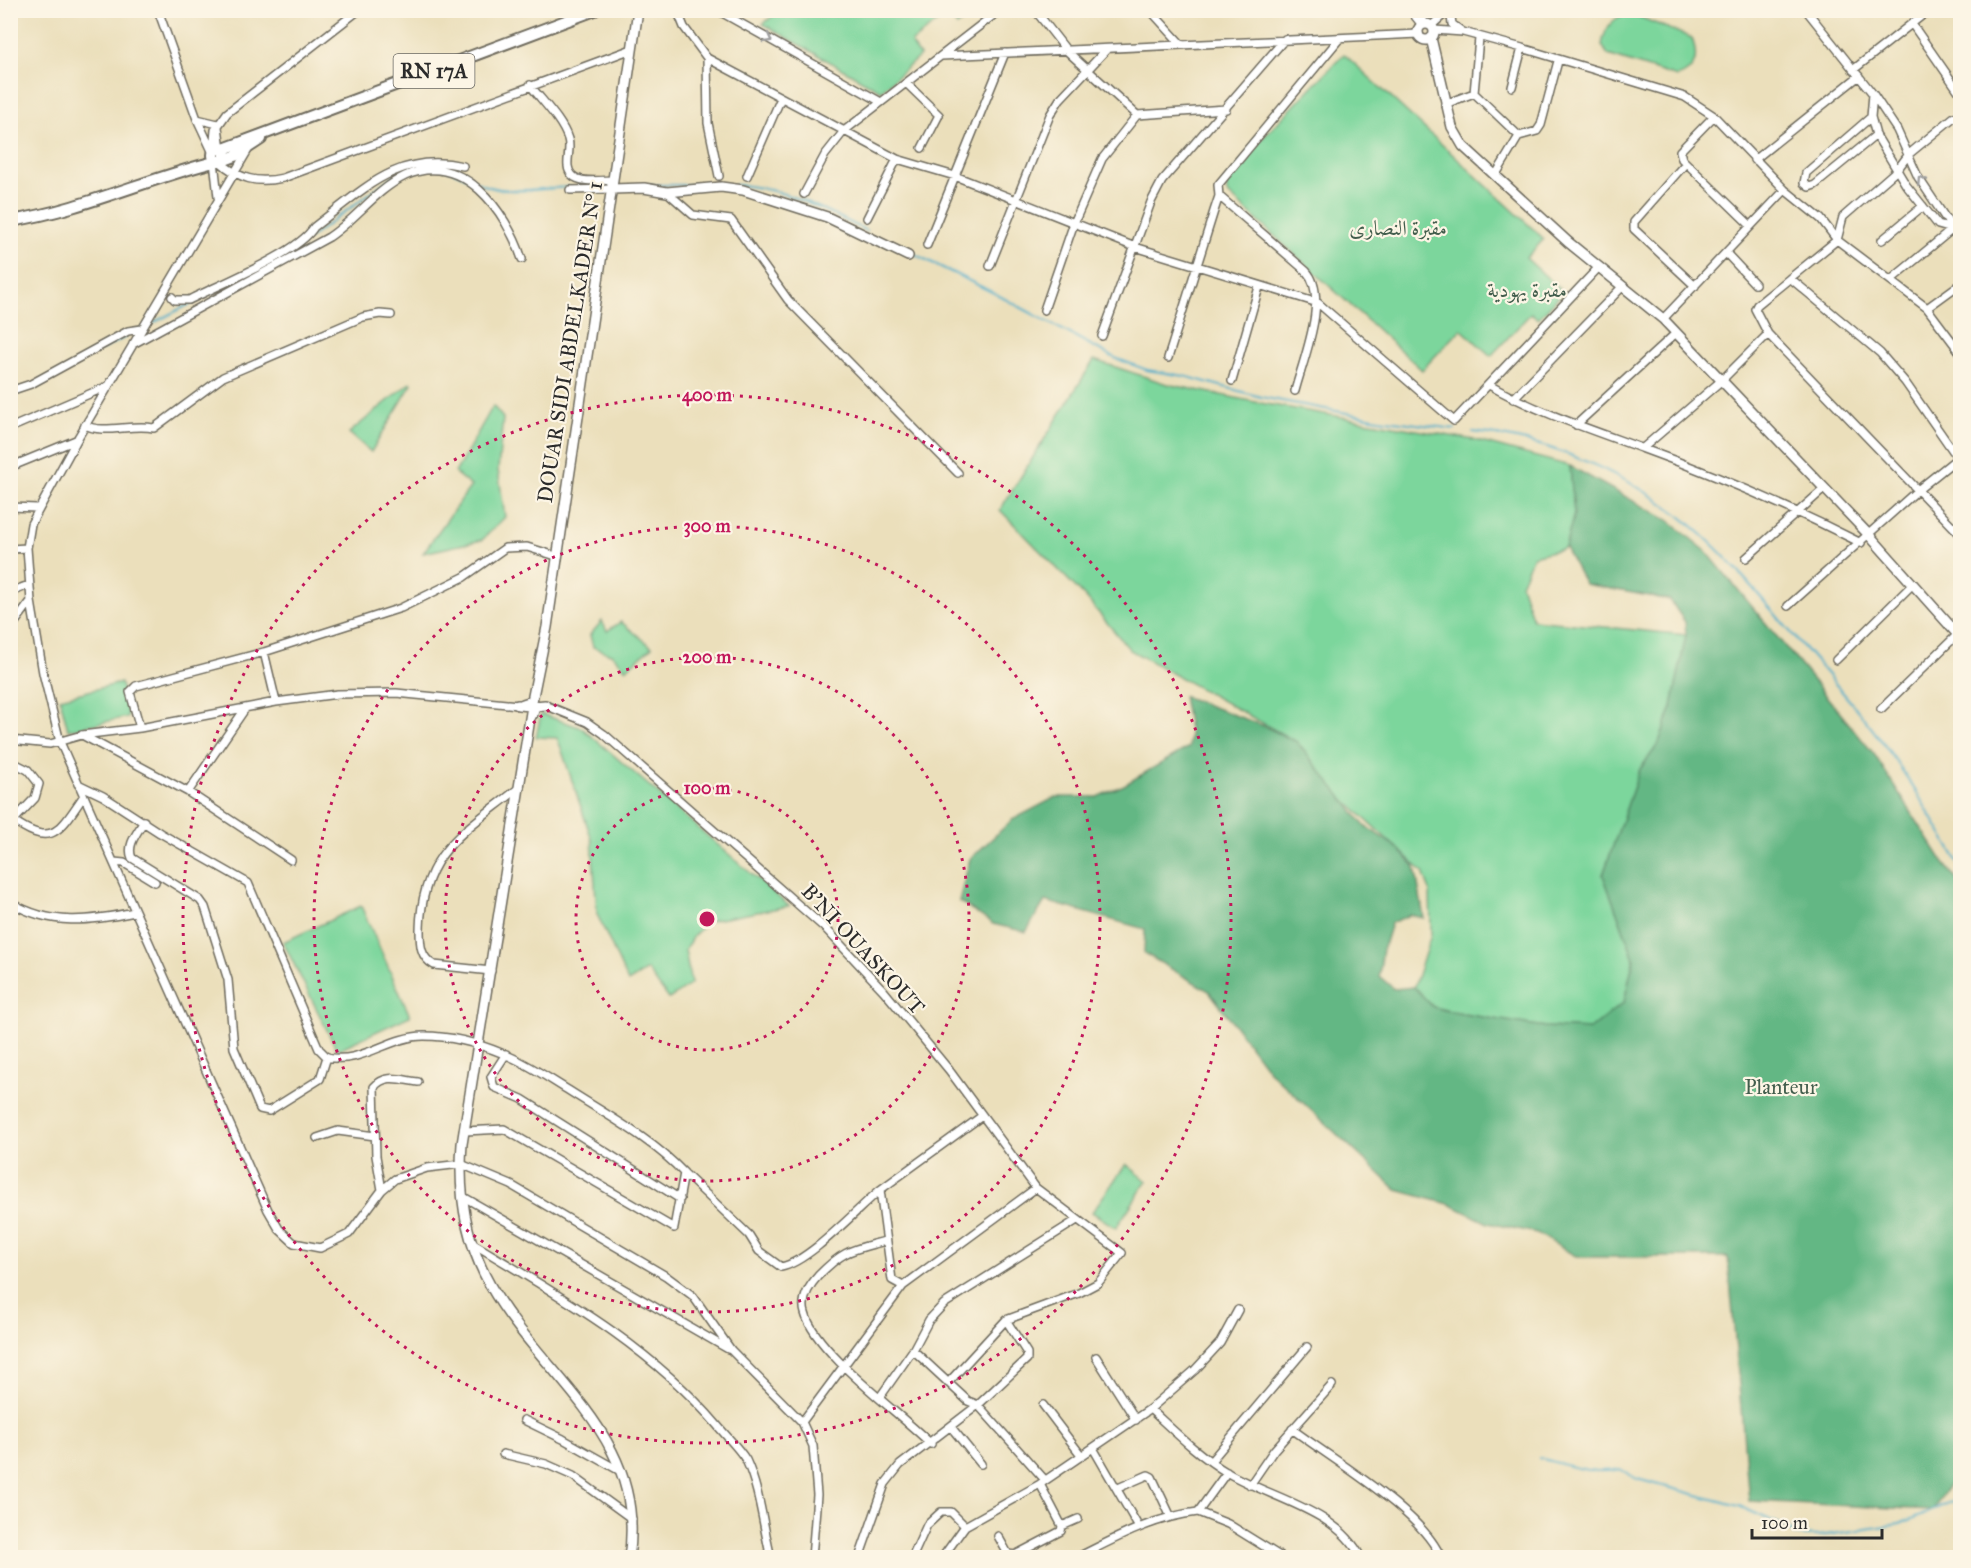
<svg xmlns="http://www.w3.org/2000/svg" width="1971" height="1568" font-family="'IM FELL Great Primer',Amiri,serif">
	<rect width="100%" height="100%" fill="#fcf5e5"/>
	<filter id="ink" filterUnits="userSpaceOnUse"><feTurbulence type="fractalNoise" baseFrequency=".0167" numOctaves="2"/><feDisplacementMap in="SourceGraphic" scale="12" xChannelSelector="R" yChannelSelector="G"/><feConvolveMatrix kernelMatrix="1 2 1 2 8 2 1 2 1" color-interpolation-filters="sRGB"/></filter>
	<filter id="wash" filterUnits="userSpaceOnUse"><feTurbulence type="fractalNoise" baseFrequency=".008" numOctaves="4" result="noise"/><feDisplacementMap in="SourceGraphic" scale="24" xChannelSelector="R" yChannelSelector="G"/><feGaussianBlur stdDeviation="1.35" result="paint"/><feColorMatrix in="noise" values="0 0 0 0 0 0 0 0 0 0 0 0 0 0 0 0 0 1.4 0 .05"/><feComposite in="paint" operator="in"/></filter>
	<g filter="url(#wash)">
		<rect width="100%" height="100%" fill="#ebdfbb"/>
		<!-- green -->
		<path fill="#7bd69c" stroke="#538064" stroke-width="1.5" d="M779 11V10L976 11 957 26 947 14 911 43 920 56 881 91 763 24Z
			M1632 14 1692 38C1698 56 1698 70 1677 77L1608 55 1602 45C1605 27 1613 15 1632 14Z
			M1344 54 1544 239 1526 258 1563 292 1538 319 1531 313 1491 356 1461 329 1422 370 1227 193 1226 183 1248 153Z
			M1094 360 1167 384 1255 402 1474 440 1570 466 1574 514 1565 548 1533 556 1521 584 1533 620 1686 635 1672 707 1658 745 1640 769 1603 875 1634 958 1624 1002 1590 1029 1545 1027 1457 1013 1433 1007 1414 987 1431 935 1430 891 1423 872 1340 796 1297 742 1130 650 1087 599 1000 510Z
			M411 382 412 384 371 452 349 433Z
			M493 406 503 418 498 470 505 517 482 540 423 553 471 486 455 473Z
			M602 621 607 631 621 622 652 647 626 669 613 655 593 647 590 635Z
			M121 683 128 717 68 730 60 698Z
			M541 714 582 728 789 906 709 921 693 936 685 950 691 984 669 999 647 970 628 982 597 914 592 840 561 748 557 738 536 737Z
			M361 906 410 1016 337 1050 283 942Z
			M1126 1164 1147 1181 1116 1228 1092 1212Z"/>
		<!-- forest -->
		<path fill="#64b784" stroke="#487158" stroke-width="1.5" d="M1570 466 1668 520 1706 551 1874 754 1943 862 1960 884V1468L1933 1510 1749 1501 1728 1257H1577L1537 1233 1488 1223 1449 1204 1397 1190 1269 1071 1209 991 1144 953 1145 929 1045 901 1026 932 993 924 959 901 970 859 1012 820 1056 797H1097L1124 785 1189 747 1190 734 1183 696 1264 726 1297 742 1364 825 1399 849 1415 867 1424 918 1410 915 1391 923 1383 949 1379 976 1394 989 1414 987 1433 1007 1457 1013 1545 1027 1590 1029 1624 1002 1634 958 1603 875 1640 769 1658 745 1672 707 1686 635 1685 622 1670 600 1585 584 1565 548 1574 514Z"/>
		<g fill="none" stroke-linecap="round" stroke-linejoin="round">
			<!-- stream -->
			<path stroke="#4badca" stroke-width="2" d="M436 166C454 169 468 179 484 185 509 195 544 188 570 187
				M651 185H699
				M735 185C780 186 827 211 867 231
				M307 240 396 174
				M904 249 992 292 1115 358 1147 370 1184 376 1261 397 1379 419 1455 429
				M149 325 213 292
				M96 352 127 336
				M10 394 22 391
				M1473 432C1549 439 1632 475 1691 525 1729 557 1760 597 1793 635 1826 673 1861 712 1891 754 1916 789 1938 828 1960 865
				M1539 1458C1564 1464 1595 1476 1620 1469L1637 1479 1739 1506 1788 1528 1794 1535 1819 1536 1900 1524 1960 1498"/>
		</g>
	</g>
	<g filter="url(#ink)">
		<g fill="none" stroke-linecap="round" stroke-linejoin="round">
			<defs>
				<path id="minor" d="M158 10 197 119 212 151
					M677 10 684 27 707 58 897 159 955 176 1135 247 1318 303 1454 421 1599 267
					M717 10 881 102
					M1035 10 1067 51 1137 115
					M1150 10 1181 44
					M1410 10 1422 25
					M1450 10 1452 24 1463 32
					M1806 10 1873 94 1897 130 1918 177 1960 240
					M1912 24 1960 93
					M1431 26 1449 10
					M1434 30 1463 32 1522 48 1685 97 1714 116 1785 190 1821 219 1837 240 1927 308 1960 352
					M941 56 1419 34
					M707 58 708 123 719 176
					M1853 70 1929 10
					M906 83 939 115 922 148
					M530 85C542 101 562 120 568 139 572 151 563 166 572 175 580 184 603 180 613 180
					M1512 87 1522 48
					M1474 93 1479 38
					M1873 94 1871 117 1876 135 1906 185 1938 225 1952 229
					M1445 104 1474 93 1519 136
					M1714 116 1680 151 1682 159 1751 226
					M1960 116 1954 117 1909 154 1897 170 1843 217 1837 240 1757 305 1755 309 1768 334 1960 534
					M1871 117 1806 173 1804 183 1809 187 1815 185 1876 135
					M197 119 218 124
					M218 127 221 149
					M248 150 79 436 31 524 27 548 31 601 43 673 60 742 268 1210 279 1229 294 1243 320 1248 349 1234 382 1190 395 1179 427 1168 461 1164 511 1185 666 1276 693 1296 731 1350 802 1422 813 1446 817 1495 812 1558
					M213 152 215 130 227 113 359 10
					M1754 160 1859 76
					M214 161 218 197
					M219 161C239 179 257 184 283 178L632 49
					M1685 164 1634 222V229L1695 286
					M747 176 781 98
					M1495 176 1519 136 1537 131 1541 125 1558 61
					M570 190 612 189
					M667 192 693 215 731 220 788 300 958 473
					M804 194 825 155 844 131 1000 10
					M1219 196 1306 271C1330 296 1303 360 1295 391
					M867 218 897 159
					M1882 240 1923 206
					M927 245 1005 53
					M1726 253 1755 284
					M990 266 1050 115 1060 99 1107 49
					M1790 278 1880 353 1905 382 1960 461
					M1892 279 1960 223
					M172 297 175 300H189C218 285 299 253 314 227 363 190 398 151 463 166
					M1927 308 1960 284
					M1044 310 1074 223 1102 159 1137 115 1226 109
					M1663 319 1785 190
					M1102 336 1151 202 1162 181 1285 39
					M133 344 329 237C356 219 376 190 405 176 463 150 506 211 522 259
					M1168 358 1214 211 1219 196 1218 185 1340 38
					M1232 381 1259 287
					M1489 385C1537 412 1589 429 1641 448 1716 475 1790 507 1861 543
					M10 391 31 384 128 331 141 329
					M1513 399 1623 286
					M85 425C103 435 132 423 154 428L223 377 363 317 380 314 391 315
					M1576 425 1676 333
					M10 428 108 386
					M1643 448 1722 380 1768 334
					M10 467 76 440
					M10 507 37 508
					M10 549 27 548
					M1746 558 1825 488
					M10 592 29 585
					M1788 606 1919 489 1960 456
					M10 629 31 601
					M264 652 276 702
					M1836 660 1913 584
					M545 705 587 722 604 734 827 930 884 991 949 1070 1036 1188 1122 1253 1098 1283 1079 1293 1006 1320 948 1383
					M1881 709 1958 634
					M140 728 130 692 136 686 264 652 401 608 464 577 505 548 527 547 556 556
					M82 735 188 792 291 860
					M10 740 50 744 82 735 140 728 276 702 338 694 396 693 518 705
					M10 761 28 770 39 784 35 798 13 821
					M78 784 103 796 160 833 248 883 319 1049 327 1057C361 1065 389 1036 424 1036 450 1036 480 1044 504 1054 527 1063 548 1078 568 1090 607 1115 652 1139 684 1173L674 1228 504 1129 465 1131
					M188 792 245 709
					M10 818C52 849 59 832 83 797
					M144 821C138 832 126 845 132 858L200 900 205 907 228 980 234 1048 260 1109 269 1111 320 1079 327 1057
					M114 862 124 863 155 882
					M10 902C51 927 90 921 135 912
					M491 971 434 965C420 957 420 944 420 929 422 850 465 832 520 787
					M506 1054 491 1077 494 1087 522 1099 680 1199
					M317 1138 338 1131 375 1136
					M684 1173 749 1235 759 1251 781 1267C809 1262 856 1210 880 1190
					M382 1190 376 1156 374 1087C386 1073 401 1080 418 1082
					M462 1196 728 1349
					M885 1241C852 1250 843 1250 818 1276 809 1286 801 1300 805 1313 815 1352 900 1413 931 1444
					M472 1243C560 1296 650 1346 717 1425 726 1436 739 1448 746 1460 760 1490 763 1526 771 1558
					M903 1286 892 1280 880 1190 982 1116
					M913 1350 968 1401 978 1405 1045 1480
					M1096 1357 1136 1420
					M880 1397 913 1350 929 1320 944 1304 1077 1220
					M1043 1405 1081 1455
					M1150 1409C1174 1431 1199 1456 1228 1473 1270 1498 1338 1510 1361 1558
					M524 1420 563 1439 620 1471
					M802 1422 903 1286 1036 1188
					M951 1427 981 1464
					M1292 1429C1333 1460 1423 1512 1441 1558
					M1093 1448 1138 1526
					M503 1454 546 1464 573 1476 632 1519
					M1211 1461 1307 1347
					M1250 1485 1274 1450 1332 1385
					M1118 1488 1148 1475 1152 1477 1170 1515
					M1198 1512 1228 1524 1283 1558
					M1062 1526 1078 1519
					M998 1536 1008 1554 1015 1555 1061 1531 1062 1526 1040 1484
					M859 1558 885 1484 900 1465 978 1405 1027 1359V1353L1006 1320
					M912 1558 927 1525 941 1512H951L965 1526
					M942 1558 965 1526 1040 1484 1150 1409 1195 1370 1220 1343 1238 1310
					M1076 1558C1116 1538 1153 1517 1198 1512L1227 1472"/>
				<path id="tertiary" d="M1420 10 1423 24
					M1418 32a8 8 0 1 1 16 0a8 8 0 1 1-16 0Z
					M1431 38 1452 127 1463 146 1568 242 1663 319 1869 535 1960 637
					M612 189 644 188 667 192 721 187 743 190 827 217 908 256
					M523 704 532 701 547 627 638 10
					M518 705 532 706 462 1144C458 1193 466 1242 490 1285 542 1378 648 1435 629 1558
					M533 714 535 706 545 705"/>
				<path id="primary" d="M213 155a6 6 0 1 1 12 0a6 6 0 1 1-12 0Z
					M221 150 595 10
					M222 161 235 156 261 139
					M10 221C82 210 148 178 218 161"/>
			</defs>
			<!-- minor casing -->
			<use href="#minor" stroke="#6e6a5d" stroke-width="10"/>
			<!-- tertiary casing -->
			<use href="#tertiary" stroke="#6e6a5d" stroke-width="12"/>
			<!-- primary casing -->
			<use href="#primary" stroke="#6e6a5d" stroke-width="14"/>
			<!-- minor -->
			<use href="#minor" stroke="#fff" stroke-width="7"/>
			<!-- tertiary -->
			<use href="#tertiary" stroke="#fff" stroke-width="9"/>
			<!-- primary -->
			<use href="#primary" stroke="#fff" stroke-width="10"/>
		</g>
		<!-- one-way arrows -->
		<defs><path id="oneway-chevron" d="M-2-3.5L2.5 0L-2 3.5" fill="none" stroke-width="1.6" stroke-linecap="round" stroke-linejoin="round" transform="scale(1.5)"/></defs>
		<g stroke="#a0a0a0">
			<use href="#oneway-chevron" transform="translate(768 39) rotate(29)"/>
			<use href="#oneway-chevron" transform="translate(1921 180) rotate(-123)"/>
		</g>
	</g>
	<!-- distance rings -->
	<g fill="none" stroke="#c2185b" stroke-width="3" stroke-dasharray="3 6">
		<circle cx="707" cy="919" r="131"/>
		<circle cx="707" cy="919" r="262"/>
		<circle cx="707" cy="919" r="393"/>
		<circle cx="707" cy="919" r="524"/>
	</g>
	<g text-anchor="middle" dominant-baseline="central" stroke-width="4.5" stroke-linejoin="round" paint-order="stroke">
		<!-- shield labels -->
		<rect fill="#fcf5e5" stroke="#6a6863" stroke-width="1.5" x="393.5" y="54" width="81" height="34" rx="4.5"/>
		<g font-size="20" font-weight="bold" fill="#2b2b2b">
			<text x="434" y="71">RN 17A</text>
		</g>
		<!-- park labels -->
		<g font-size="21" fill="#435e4d" stroke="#fcf5e5">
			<text x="1398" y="228">مقبرة النصارى</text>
			<text x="1527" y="290">مقبرة يهودية</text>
			<text x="1781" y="1087">Planteur</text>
		</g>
		<!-- street labels -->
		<g font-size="21" fill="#2b2b2b" stroke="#fcf5e5">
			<text transform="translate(570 342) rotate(-81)">DOUAR SIDI ABDELKADER N° 1</text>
			<text transform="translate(863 949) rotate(47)">B'NI OUASKOUT</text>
		</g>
	</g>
	<circle cx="707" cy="919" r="9" fill="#c2185b" stroke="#fcf5e5" stroke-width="3"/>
	<g font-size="18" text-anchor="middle" font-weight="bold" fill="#c2185b" stroke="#fcf5e5" stroke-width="4.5" stroke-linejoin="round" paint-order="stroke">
		<text x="707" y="401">400 m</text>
		<text x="707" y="532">300 m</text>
		<text x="707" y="663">200 m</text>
		<text x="707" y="794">100 m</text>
	</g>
	<!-- margin -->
	<rect width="1971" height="1568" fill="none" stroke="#fcf5e5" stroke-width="36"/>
	<!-- scale -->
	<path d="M1752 1529v9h130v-9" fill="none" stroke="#2b2b2b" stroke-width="3"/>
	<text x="1761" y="1529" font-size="18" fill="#2b2b2b" stroke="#fcf5e5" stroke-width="4.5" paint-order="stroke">100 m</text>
</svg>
